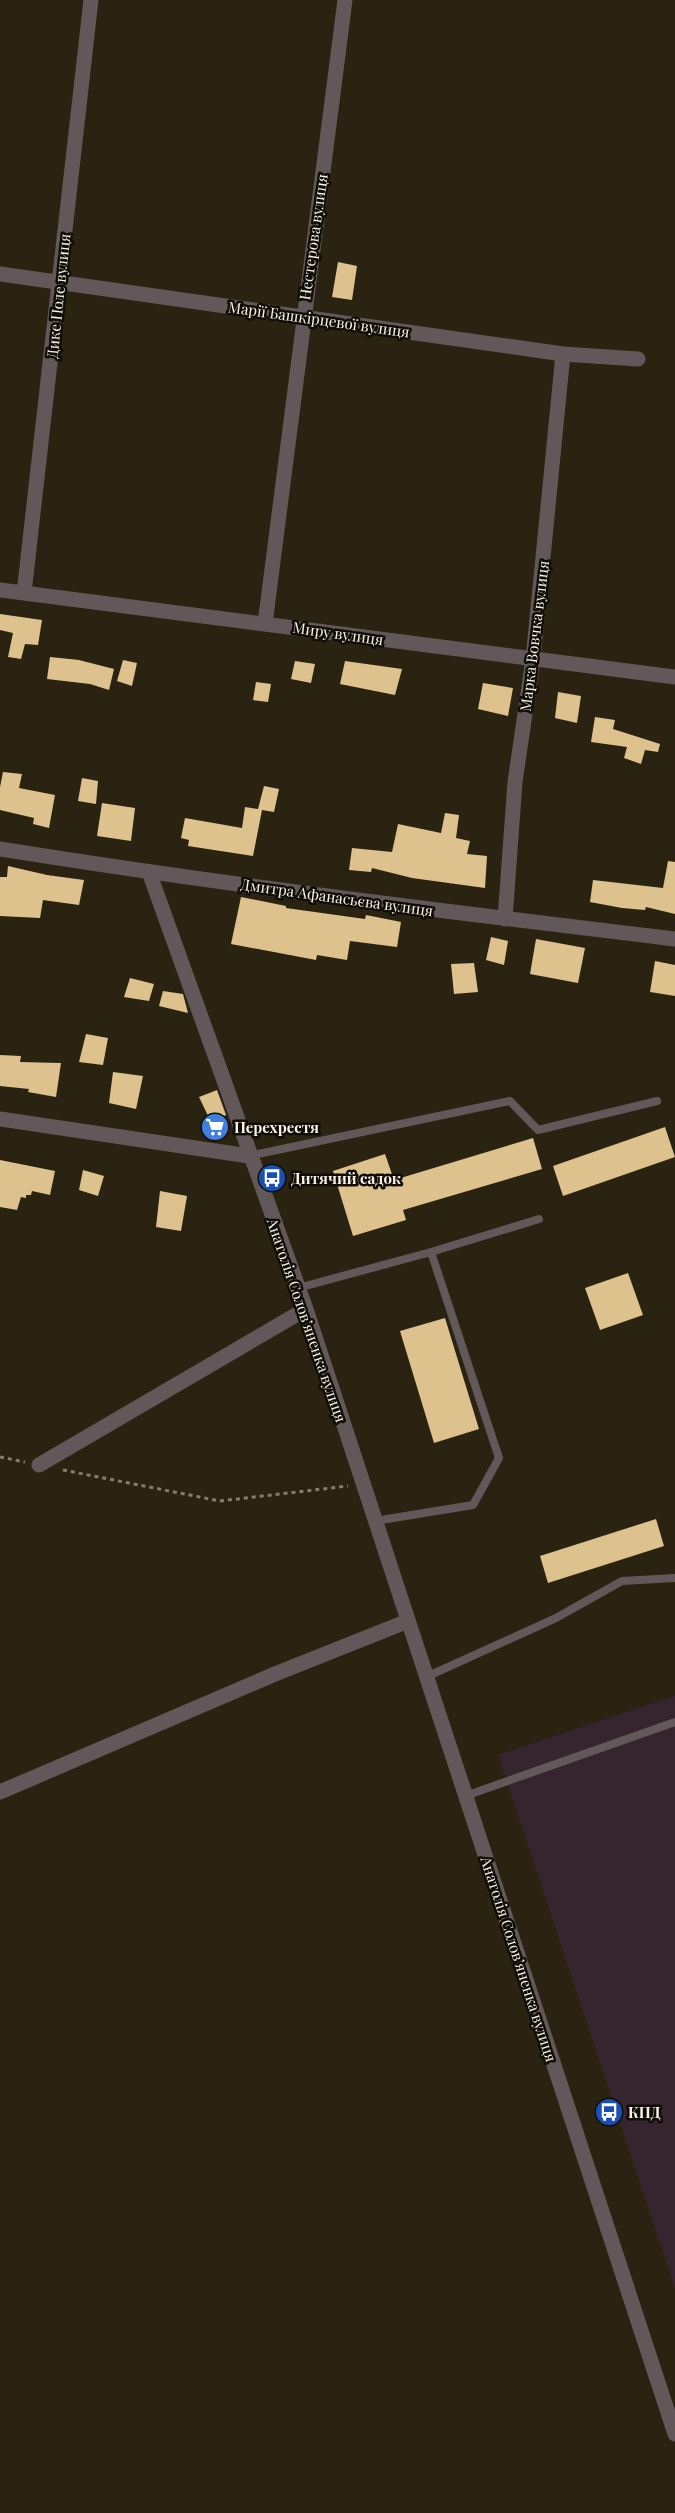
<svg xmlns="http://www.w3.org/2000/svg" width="675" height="2513" font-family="'Playfair Display',serif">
	<rect width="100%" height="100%" fill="#2b2312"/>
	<!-- industrial -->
	<path fill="#36252f" d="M675 1696V2289L498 1755Z"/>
	<!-- building -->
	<path fill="#dec28e" d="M338 262 357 266 352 300 332 297Z
		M0 614 42 620 38 645 25 644 21 659 8 657 13 633 0 630Z
		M50 657 79 660 114 669 109 690 90 684 47 679Z
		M123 660 137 663 132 686 117 681Z
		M295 661 315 664 311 683 291 679Z
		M345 661 402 669 395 695 340 684Z
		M256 682 271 684 268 702 253 700Z
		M483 683 513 688 508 716 478 709Z
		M558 692 581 696 577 723 555 718Z
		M595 717 615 720 613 729 660 744 658 752 645 750 641 764 624 758 627 747 591 742Z
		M3 772 22 774 19 788 55 795 49 828 33 824 34 818 0 810V787Z
		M82 778 98 781 96 804 78 801Z
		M264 786 279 789 274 812 262 810 253 856 188 846 189 840 181 838 185 818 242 828 245 807 258 809Z
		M102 803 135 808 131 841 97 836Z
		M445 813 459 815 456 838 470 841 467 854 487 856 485 888 412 878 372 868 371 872 349 870 352 848 392 852 398 824 441 833Z
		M668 861 675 862V914L646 907 645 910 622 908 590 902 593 880 663 888Z
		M8 866 47 875 84 880 79 905 43 900 40 918 0 916V877H7Z
		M241 897 286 906V908L365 919 366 915 401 922 397 947 350 941 347 960 317 955 316 960 231 944Z
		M491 937 508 941 504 965 486 960Z
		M536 939 585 948 578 983 530 974Z
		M655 961 675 965V996L650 992Z
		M474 963 478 992 454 994 451 964Z
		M130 978 154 984 149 1001 124 997Z
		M163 991 183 994 188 1013 159 1006Z
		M86 1034 108 1038 103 1065 79 1062Z
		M0 1055 21 1056 20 1062 61 1063 56 1097 28 1092 29 1089 0 1086Z
		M113 1072 143 1076 136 1109 109 1103Z
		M217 1090 226 1115 211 1122 199 1097Z
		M665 1127 675 1157 563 1196 553 1166Z
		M533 1138 542 1169 403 1210 406 1220 353 1236 333 1171 385 1154 394 1180Z
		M0 1160 55 1171 50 1195 32 1191 31 1195H26V1198L21 1197 17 1210 0 1207Z
		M83 1170 104 1176 98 1196 79 1190Z
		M160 1191 187 1196 181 1231 156 1227Z
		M628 1273 643 1315 600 1330 585 1288Z
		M445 1318 479 1429 434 1443 400 1331Z
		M656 1519 664 1546 548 1583 540 1556Z"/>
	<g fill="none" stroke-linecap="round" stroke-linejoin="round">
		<!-- path -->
		<path stroke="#857e70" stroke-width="3" stroke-dasharray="4 4" stroke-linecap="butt" d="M0 1457 25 1462
			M63 1470 220 1501 348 1486"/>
		<!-- lane -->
		<path stroke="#62585a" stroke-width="8" d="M249 1156 510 1101 538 1130 657 1101
			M431 1252 539 1219
			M298 1288 431 1252 499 1458 473 1505 375 1521
			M426 1677 556 1618 622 1581 675 1578
			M465 1796 675 1722"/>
		<!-- street -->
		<path stroke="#62585a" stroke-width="15" d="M0 274 563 354 638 359
			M0 590 675 677
			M24 593 91 0
			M265 624 345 0
			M0 849C224 885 450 912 675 939
			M149 872 306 1309 675 2434
			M505 919 515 782 533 659 563 354
			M0 1119 249 1156
			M39 1465 306 1309
			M0 1792 275 1674 408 1621"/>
	</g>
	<!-- icons -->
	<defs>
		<symbol id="supermarket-disc" viewBox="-11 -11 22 22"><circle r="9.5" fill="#3f7fe0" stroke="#100d06"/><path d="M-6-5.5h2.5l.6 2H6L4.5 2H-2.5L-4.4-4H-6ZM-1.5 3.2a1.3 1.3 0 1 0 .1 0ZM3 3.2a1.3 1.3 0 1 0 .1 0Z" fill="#fff"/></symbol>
		<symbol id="bus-disc" viewBox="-11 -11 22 22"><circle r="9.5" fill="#1a4fb4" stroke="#100d06"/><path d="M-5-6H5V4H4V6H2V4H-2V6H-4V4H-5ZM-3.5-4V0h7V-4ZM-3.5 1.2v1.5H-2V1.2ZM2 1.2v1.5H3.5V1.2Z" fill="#fff"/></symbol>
	</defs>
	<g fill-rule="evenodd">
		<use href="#supermarket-disc" x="199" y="1111" width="32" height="32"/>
		<use href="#bus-disc" x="256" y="1162" width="32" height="32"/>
		<use href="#bus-disc" x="593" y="2096" width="32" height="32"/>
	</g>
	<g text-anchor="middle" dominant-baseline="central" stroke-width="5" stroke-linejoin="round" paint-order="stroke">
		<!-- street labels -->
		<g font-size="15" fill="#f7f1e7" stroke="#100d06">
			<text transform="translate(313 237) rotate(-82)">Нестерова вулиця</text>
			<text transform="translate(58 296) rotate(-84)">Дике Поле вулиця</text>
			<text transform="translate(319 319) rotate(8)">Марії Башкірцевої вулиця</text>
			<text transform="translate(338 633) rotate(8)">Миру вулиця</text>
			<text transform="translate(534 636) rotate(-83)">Марка Вовчка вулиця</text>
			<text transform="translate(337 897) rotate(8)">Дмитра Афанасьєва вулиця</text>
			<text transform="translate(307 1320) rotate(71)">Анатолія Солов’яненка вулиця</text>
			<text transform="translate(519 1959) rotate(72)">Анатолія Солов’яненка вулиця</text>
		</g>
		<!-- poi labels -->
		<g font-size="15" font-weight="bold" fill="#f7f1e7" stroke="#100d06" text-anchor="start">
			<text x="234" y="1127">Перехрестя</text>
			<text x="291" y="1178">Дитячий садок</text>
			<text x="628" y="2112">КПД</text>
		</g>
	</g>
</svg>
